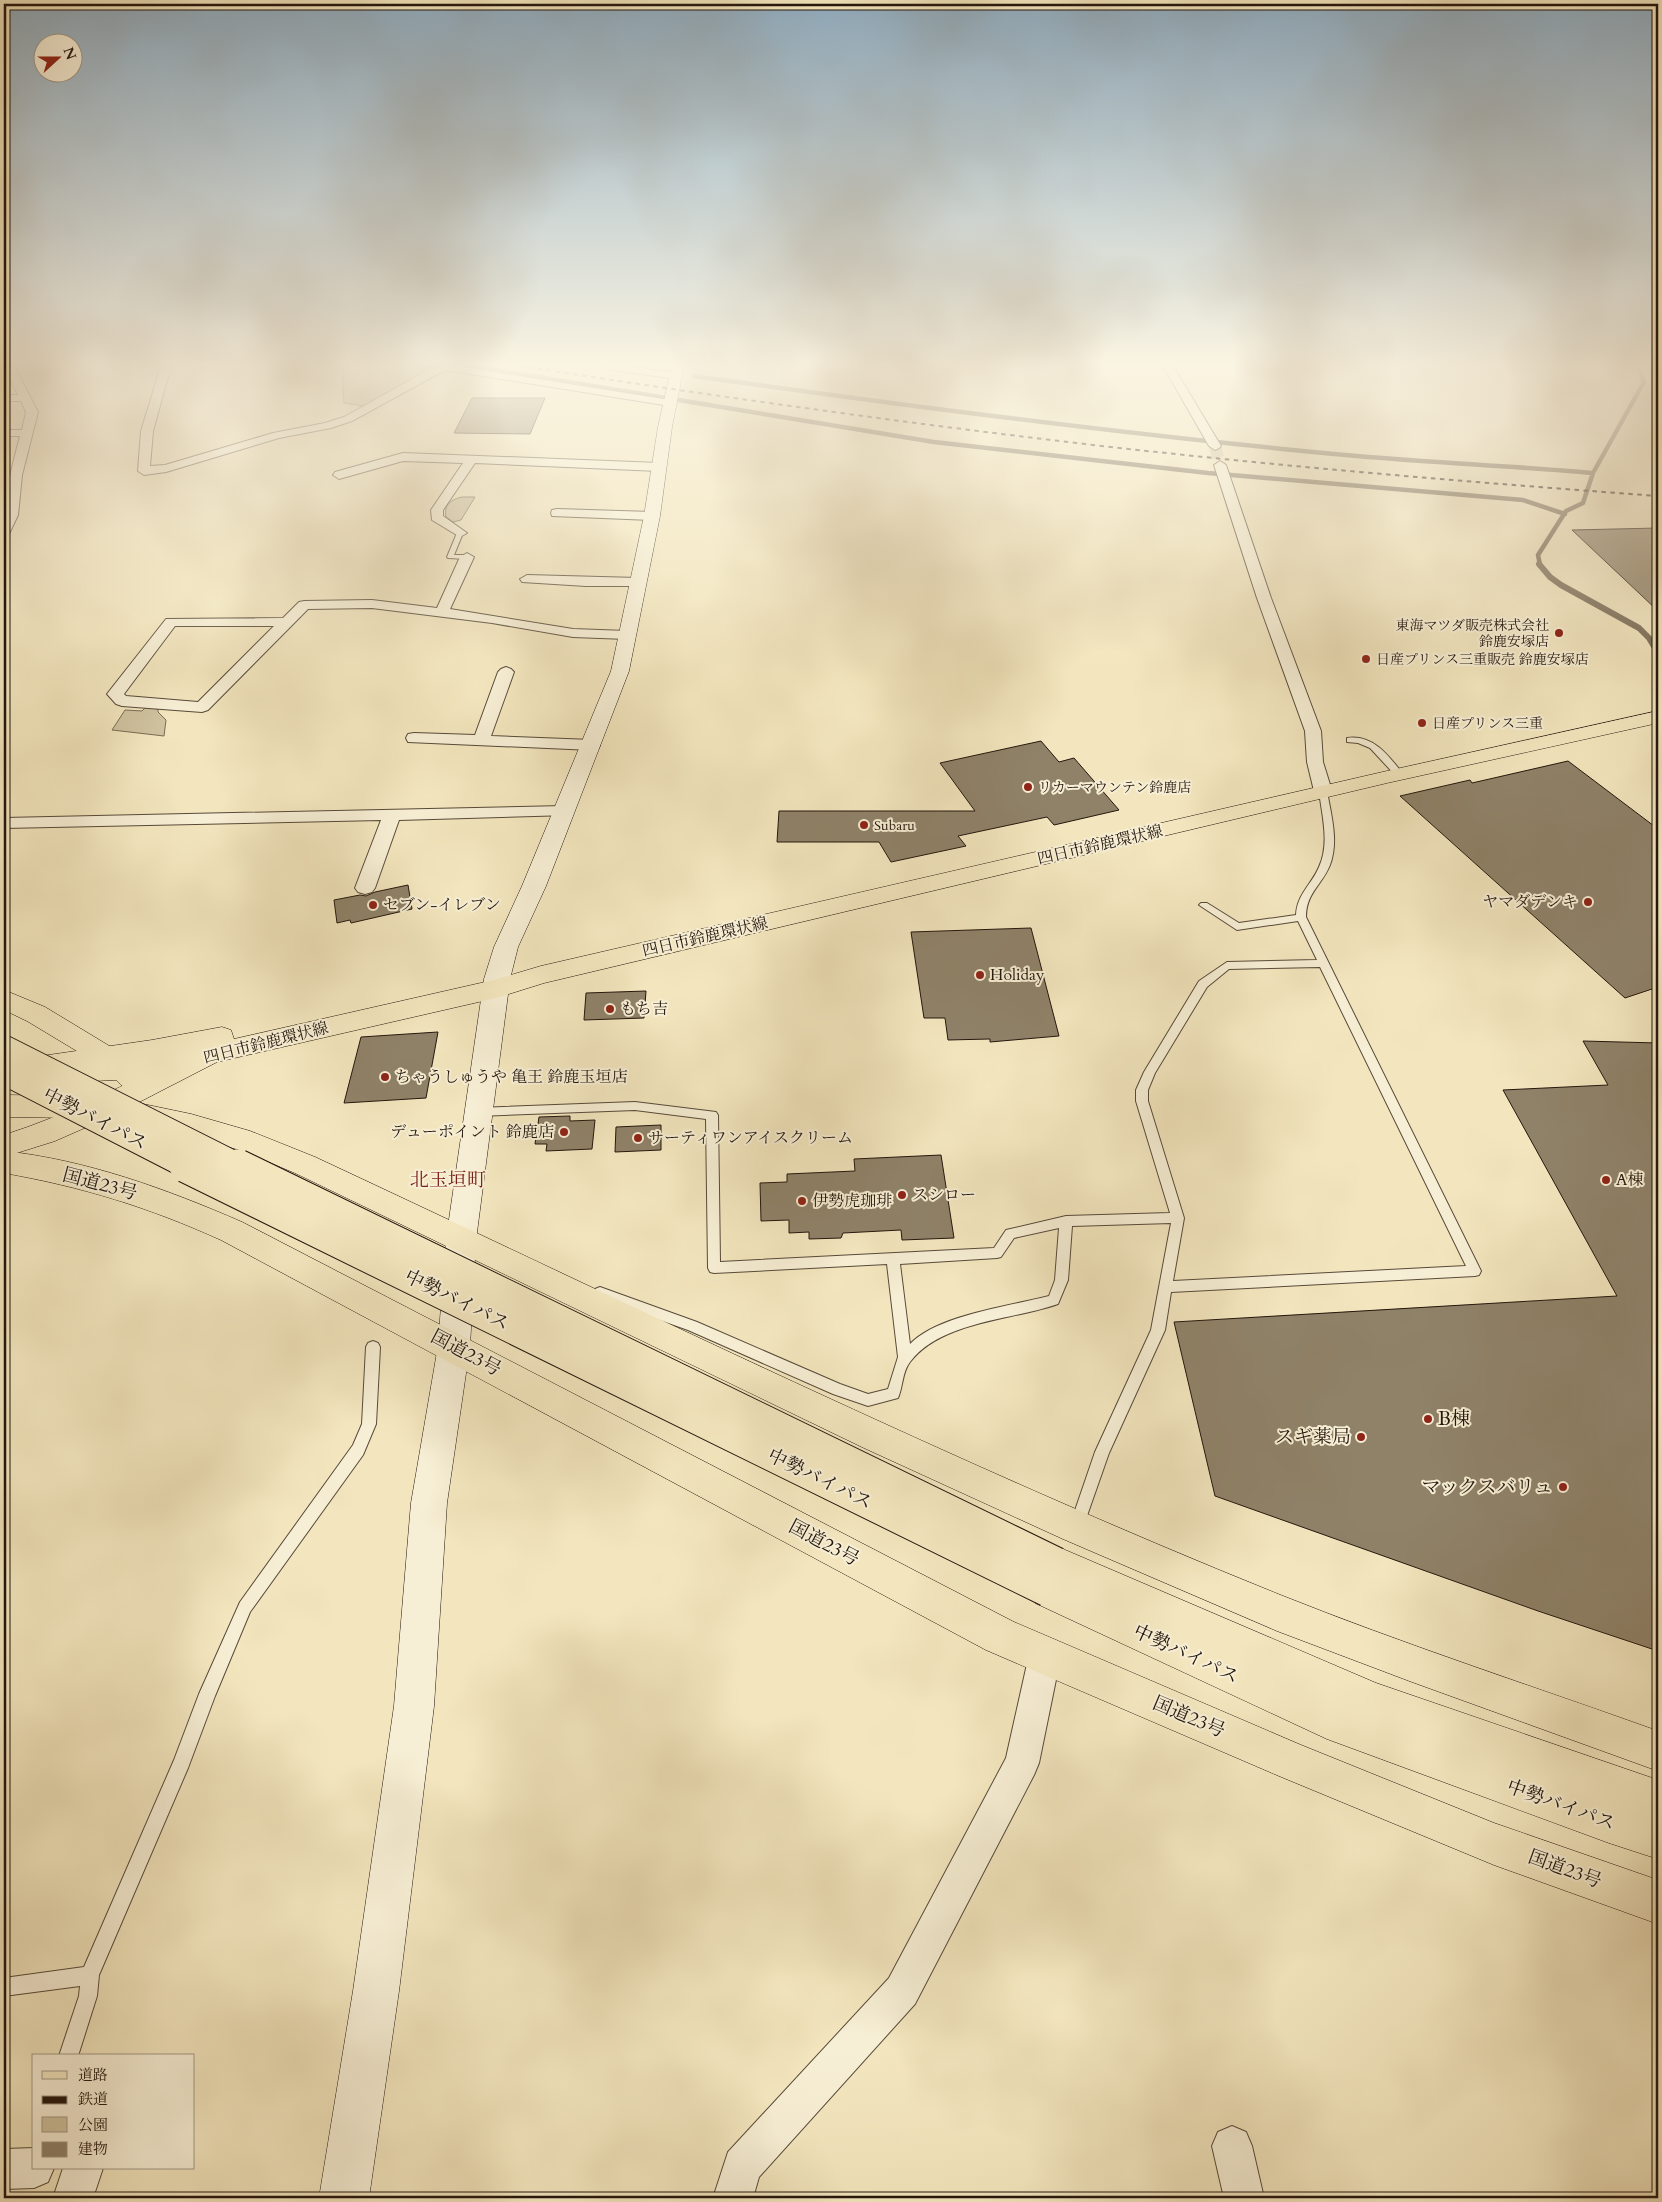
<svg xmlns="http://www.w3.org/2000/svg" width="1662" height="2202" font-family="Cardo,'Noto Serif JP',serif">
	<rect width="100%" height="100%" fill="#f3e6be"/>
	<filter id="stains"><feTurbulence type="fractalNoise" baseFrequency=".004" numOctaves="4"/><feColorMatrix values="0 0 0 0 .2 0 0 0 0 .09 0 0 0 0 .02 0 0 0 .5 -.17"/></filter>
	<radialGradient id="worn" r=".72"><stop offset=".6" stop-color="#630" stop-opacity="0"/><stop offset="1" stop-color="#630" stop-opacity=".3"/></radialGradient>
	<!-- green -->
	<path fill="#d0c3a0" stroke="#7a6c56" d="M342 366H419L429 367 431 369 364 406 344 403Z
		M462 497H475L461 520 453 522 446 517C443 505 452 499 462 497Z
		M146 707 158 709V712L166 720 164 736 112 730 125 710 142 711Z"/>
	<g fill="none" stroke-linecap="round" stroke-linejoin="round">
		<!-- stream-far1 -->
		<path stroke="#756853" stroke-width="4.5" d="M472 366 934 442 1208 473 1523 500 1565 514
			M694 376C914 407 1135 436 1357 456 1436 463 1514 466 1593 473
			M1540 565 1538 555 1566 511 1583 503 1593 473 1644 382 1638 366"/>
		<!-- stream -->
		<path stroke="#756853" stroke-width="6" d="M1539 564 1550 577 1561 585 1639 628 1649 638 1658 653"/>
	</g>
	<!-- building -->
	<path fill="#8f8269" stroke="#23160d" d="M472 398H545L530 434 454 433Z
		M1658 528V611L1572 530Z
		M1041 741 1059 762 1074 758 1119 810 1054 825 1047 817 958 836 966 846 891 862 879 842H777L779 811H975L940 763Z
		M1568 761 1658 829V987L1625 998 1400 796 1470 780 1472 783Z
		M408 885 412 909 351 923 350 920 337 923 334 900 360 895 366 896 375 892Z
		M1031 928 1059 1036 990 1042V1039L948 1040 945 1018H924L911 932Z
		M646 991 644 1018 584 1020 586 993Z
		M438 1032 426 1098 344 1103 361 1037Z
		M1583 1041 1658 1043V1651L1538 1611 1215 1496 1174 1322 1617 1296 1503 1090 1608 1085Z
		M570 1116V1121L595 1120 592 1149 546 1151 547 1144H535L539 1117Z
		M661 1125V1150L615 1152 616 1127Z
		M941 1155 954 1238 902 1240 901 1230 843 1233 841 1238 809 1239V1232L789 1233V1220L761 1221 760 1183 787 1182V1174L855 1171 854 1159Z"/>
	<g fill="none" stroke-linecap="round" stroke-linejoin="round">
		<!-- street-tunnel -->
		<path stroke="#d4c7a3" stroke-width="12" stroke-dasharray="12 6" stroke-linecap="butt" d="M1215 446 1220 465"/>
		<defs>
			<path id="lane" d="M460 531 463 533 454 555H467L470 557 467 559 448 558 447 557 457 533Z
				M1347 738C1373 734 1389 756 1403 774L1402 776H1396L1370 748 1358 743 1347 742Z
				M1323 788 1327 791C1331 815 1339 841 1330 865 1322 885 1306 893 1306 917L1481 1271 1479 1275 1475 1276 1171 1292 1165 1330 1109 1453 1082 1530 1077 1532 1072 1530 1070 1525 1095 1452 1151 1330 1171 1223 1072 1226 1068 1280 1058 1304C1013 1320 941 1321 910 1362 902 1372 903 1387 898 1398L868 1406 833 1394 688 1330 595 1297 594 1293 595 1289 600 1287 697 1322 840 1384 868 1394 888 1389 898 1357 887 1264 714 1273 710 1272 708 1268 706 1119 635 1110 478 1116 474 1115 472 1112 474 1109 478 1108 635 1102 716 1112 718 1115 720 1262 994 1248 1006 1230 1066 1216 1170 1213 1136 1101V1090L1144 1072 1199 981 1227 962 1317 960 1298 921 1237 930 1199 905 1201 903H1207L1239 923 1296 915C1297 894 1312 884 1319 867 1330 843 1322 816 1319 791ZM1320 967 1466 1266 1173 1281 1184 1218 1148 1101V1090L1155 1073 1207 987 1229 969ZM1059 1228 1055 1280 1049 1296C1010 1306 938 1315 910 1344L900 1264 997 1258 1001 1257 1014 1238Z
				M373 1341 378 1343 380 1347 376 1424 363 1455 250 1612 215 1696 188 1768 99 1975 97 1996 78 2056H59L79 1996 80 1986 4 1996V1978L84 1967 174 1760 199 1694 240 1602 353 1445 362 1424 366 1347 368 1343Z"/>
			<path id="street" d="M4 366H14L38 412 22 475 18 515 9 534 4 535C2 504 12 467 20 436H4V430H22L26 412 21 401H4V395H18Z
				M161 366H171L153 431 150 466 165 465 273 433 325 423 344 417 435 366H457L670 400 676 403 670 406 445 370 352 421 331 428 279 438 166 472 144 475 138 471 141 431Z
				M602 366H626L676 373 681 376 676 379 607 369Z
				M1163 366H1173L1221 446 1219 448 1215 450 1209 446Z
				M403 453 659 463 665 467 659 471 475 463 443 510V516L467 533 460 537 432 520 431 510 463 463 403 461 339 479 333 475 335 472Z
				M1220 461 1226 465 1271 598 1321 731 1323 762 1332 791 1329 795H1317L1314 791 1307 762 1305 731 1257 598 1214 465Z
				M557 509 652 512 658 516 652 520 552 516 551 513 552 510Z
				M467 553 474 557 450 609 573 629 627 631 632 632 634 635 632 638 627 639 573 637 492 623 372 608 308 609 208 710 202 712 122 706 116 704 107 694 166 619 283 618 299 602 304 601 372 600 437 608 460 557ZM175 626H274L198 702 126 696 124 694Z
				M527 575 638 578 645 582 638 586H586L522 582 520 579Z
				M506 667 511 669 514 672 491 736 592 740 598 741 600 745 598 749 592 750 408 742 406 738 408 734 414 733 475 735 498 672 501 669Z
				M564 806 570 807 573 811 570 815 399 820 375 888 372 892 365 894 358 892 355 888 381 820 4 828V818Z
				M1045 1639 1056 1644 1061 1655 1039 1763 1034 1775 915 2004 759 2177 753 2198H713L728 2152 889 1978 1006 1758 1029 1655 1034 1644Z
				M1232 2126 1246 2132 1252 2146 1264 2198H1224L1212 2146 1218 2132Z
				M34 2148V2168H54L48 2182 34 2188 4 2189V2149Z
				M63 2168H103L93 2198H53Z"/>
			<path id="secondary" d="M672 366H684L672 427 660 516 629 671 546 886 518 947 510 979 476 1240 470 1346 447 1503 434 1706 399 1991 369 2198H319L353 1991 394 1706 411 1503 438 1346 446 1240 484 979 494 947 522 886 611 671 644 516 658 427Z"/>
			<path id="primary" d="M1658 711V723L1387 783 544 983 496 998 217 1062 114 1115 55 1141 4 1157V1135C68 1115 128 1083 189 1053L28 1078 19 1075 15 1068 19 1061 28 1058 152 1040 222 1027 231 1030 234 1039 494 980 541 966 1387 771Z"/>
			<path id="highway" d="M4 990 45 1007 116 1050 127 1059 210 1044 219 1047 223 1054 219 1061 210 1064 147 1076 157 1088 153 1095C136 1101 128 1091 116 1080L46 1083 36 1080 33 1073 36 1066 46 1063 95 1062 27 1021 4 1010Z
				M4 1095 81 1096 91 1099 95 1107 91 1115 81 1118 4 1117Z
				M143 1104 191 1114 250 1131 315 1157C634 1306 951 1462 1278 1594 1403 1644 1532 1686 1658 1731V1771L1412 1682 1277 1631 1063 1539 864 1448 295 1173 243 1151 191 1136 133 1123 129 1115 133 1107Z
				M4 1151C87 1160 166 1189 242 1222L1014 1622 1301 1745 1494 1823 1658 1880V1924L1494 1865 1279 1776 986 1650 221 1240C148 1207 83 1187 4 1173Z
				M1056 1546 1376 1683 1658 1780V1859L1609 1843 1327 1739 1035 1603 1029 1590 1035 1577 1042 1574 1038 1564 1043 1551Z"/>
		</defs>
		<!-- lane casing -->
		<use href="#lane" stroke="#574a39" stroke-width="2"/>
		<!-- street casing -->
		<use href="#street" stroke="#574a39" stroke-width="2"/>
		<!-- secondary casing -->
		<use href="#secondary" stroke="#23160d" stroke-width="1"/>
		<!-- primary casing -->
		<use href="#primary" stroke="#23160d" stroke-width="1"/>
		<!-- highway casing -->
		<use href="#highway" stroke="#23160d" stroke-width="1"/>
		<!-- lane -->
		<use href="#lane" fill="#f7efd5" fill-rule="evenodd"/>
		<!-- street -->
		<use href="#street" fill="#f7efd5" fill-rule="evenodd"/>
		<!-- secondary -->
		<use href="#secondary" fill="#f7efd5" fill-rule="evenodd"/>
		<!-- primary -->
		<use href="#primary" fill="#f3e6be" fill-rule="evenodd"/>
		<!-- highway -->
		<use href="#highway" fill="#f3e6be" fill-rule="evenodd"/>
		<!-- rail -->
		<path stroke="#23160d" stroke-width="2" stroke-dasharray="4.5 4.5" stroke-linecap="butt" d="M520 366C708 395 896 422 1085 444 1275 466 1467 482 1658 496"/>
		<defs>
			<path id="highway-bridge-far1" d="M4 1048 240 1167
				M4 1072 189 1167"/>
			<path id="highway-bridge" d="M186 1166 1048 1590
				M238 1166 1056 1564"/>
		</defs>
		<!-- highway-bridge-far1 casing -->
		<use href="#highway-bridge-far1" stroke="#23160d" stroke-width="27" stroke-linecap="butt"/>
		<!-- highway-bridge casing -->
		<use href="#highway-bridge" stroke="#23160d" stroke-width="35" stroke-linecap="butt"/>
		<!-- highway-bridge-far1 -->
		<use href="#highway-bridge-far1" stroke="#f3e6be" stroke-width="25"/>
		<!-- highway-bridge -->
		<use href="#highway-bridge" stroke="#f3e6be" stroke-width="33"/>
	</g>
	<!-- sky -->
	<linearGradient id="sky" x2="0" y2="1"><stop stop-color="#90acbf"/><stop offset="0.54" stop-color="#faf4e2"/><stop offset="1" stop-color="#faf4e2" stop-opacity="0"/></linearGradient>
	<rect width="1662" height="674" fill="url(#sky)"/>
	<!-- markers -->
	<g fill="#8f2418" stroke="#f7efd5" stroke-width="2">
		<circle cx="1559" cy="633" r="5"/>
		<circle cx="1366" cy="659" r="5"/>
		<circle cx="1422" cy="723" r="5"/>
		<circle cx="1028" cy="787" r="5"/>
		<circle cx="864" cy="825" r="5"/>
		<circle cx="1588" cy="902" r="5"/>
		<circle cx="373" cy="905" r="5"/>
		<circle cx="980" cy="975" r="5"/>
		<circle cx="610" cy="1009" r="5"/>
		<circle cx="385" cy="1077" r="5"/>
		<circle cx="564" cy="1132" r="5"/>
		<circle cx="638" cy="1138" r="5"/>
		<circle cx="1606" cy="1180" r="5"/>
		<circle cx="902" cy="1195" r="5"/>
		<circle cx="802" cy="1201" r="5"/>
		<circle cx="1428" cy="1419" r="5"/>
		<circle cx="1361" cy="1437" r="5"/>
		<circle cx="1563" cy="1487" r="5"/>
	</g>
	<g text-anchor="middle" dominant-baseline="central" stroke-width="4" stroke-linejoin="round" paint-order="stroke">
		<!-- far-poi labels -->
		<g font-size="14" fill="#23160d" stroke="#f7efd5" text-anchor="start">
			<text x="1549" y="625" text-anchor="end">東海マツダ販売株式会社<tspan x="1549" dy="16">鈴鹿安塚店</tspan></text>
			<text x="1376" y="659">日産プリンス三重販売 鈴鹿安塚店</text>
			<text x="1432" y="723">日産プリンス三重</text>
			<text x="1038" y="787">リカーマウンテン鈴鹿店</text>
			<text x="874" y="825">Subaru</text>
		</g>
		<!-- street labels -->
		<g font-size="16" fill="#23160d" stroke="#f7efd5">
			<text transform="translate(1100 845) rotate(-13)">四日市鈴鹿環状線</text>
			<text transform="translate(705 937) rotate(-13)">四日市鈴鹿環状線</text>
			<text transform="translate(266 1043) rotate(-14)">四日市鈴鹿環状線</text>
		</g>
		<!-- poi labels -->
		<g font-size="16" fill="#23160d" stroke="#f7efd5" text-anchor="start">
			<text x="1578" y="902" text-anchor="end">ヤマダデンキ</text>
			<text x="383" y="905">セブン-イレブン</text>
			<text x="990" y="975">Holiday</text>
			<text x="620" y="1009">もち吉</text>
			<text x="395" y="1077">ちゃうしゅうや 亀王 鈴鹿玉垣店</text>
			<text x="554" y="1132" text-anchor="end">デューポイント 鈴鹿店</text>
			<text x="648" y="1138">サーティワンアイスクリーム</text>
			<text x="1616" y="1180">A棟</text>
			<text x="912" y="1195">スシロー</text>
			<text x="812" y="1201">伊勢虎珈琲</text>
		</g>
		<!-- near-street labels -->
		<g font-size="19" fill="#23160d" stroke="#f7efd5">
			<text transform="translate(95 1119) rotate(27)">中勢バイパス</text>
			<text transform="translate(100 1184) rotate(15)">国道23号</text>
			<text transform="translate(457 1300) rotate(26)">中勢バイパス</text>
			<text transform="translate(466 1353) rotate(28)">国道23号</text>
			<text transform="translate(820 1479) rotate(26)">中勢バイパス</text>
			<text transform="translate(824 1543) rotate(28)">国道23号</text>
			<text transform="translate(1186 1654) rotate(25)">中勢バイパス</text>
			<text transform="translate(1189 1717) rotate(23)">国道23号</text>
			<text transform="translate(1561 1805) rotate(20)">中勢バイパス</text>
			<text transform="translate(1565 1869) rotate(20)">国道23号</text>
		</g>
		<!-- quarter labels -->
		<g font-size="19" fill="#7a1f14" stroke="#f7efd5">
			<text x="448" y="1180">北玉垣町</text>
		</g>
		<!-- near-poi labels -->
		<g font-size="19" fill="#23160d" stroke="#f7efd5" text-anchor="end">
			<text x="1438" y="1419" text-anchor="start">B棟</text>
			<text x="1351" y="1437">スギ薬局</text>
			<text x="1553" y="1487">マックスバリュ</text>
		</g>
	</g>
	<!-- margin -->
	<rect width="1662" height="2202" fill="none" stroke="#f3e6be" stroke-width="20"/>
	<rect x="5" y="5" width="1652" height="2192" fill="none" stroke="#23160d" stroke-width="2.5"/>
	<rect x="10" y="10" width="1642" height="2182" fill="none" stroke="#23160d"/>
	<!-- legend -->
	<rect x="32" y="2054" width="162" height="115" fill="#f7efd5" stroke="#a29885"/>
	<rect x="42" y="2071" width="25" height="8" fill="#f3e6be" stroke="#a29885"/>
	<text x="78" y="2080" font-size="15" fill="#23160d">道路</text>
	<rect x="42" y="2096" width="25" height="8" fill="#23160d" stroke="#a29885"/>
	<text x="78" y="2104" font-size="15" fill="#23160d">鉄道</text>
	<rect x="42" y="2117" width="25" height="15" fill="#d0c3a0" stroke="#a29885"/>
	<text x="78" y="2130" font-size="15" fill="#23160d">公園</text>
	<rect x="42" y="2142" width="25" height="15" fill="#8f8269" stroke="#a29885"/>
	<text x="78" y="2154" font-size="15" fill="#23160d">建物</text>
	<!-- north arrow -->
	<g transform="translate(58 58) rotate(69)"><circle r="24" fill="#f7efd5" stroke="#a29885"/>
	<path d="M0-4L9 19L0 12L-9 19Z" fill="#8f2418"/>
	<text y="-8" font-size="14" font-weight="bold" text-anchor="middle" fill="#23160d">N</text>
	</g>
	<rect width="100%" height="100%" filter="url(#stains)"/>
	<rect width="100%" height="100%" fill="url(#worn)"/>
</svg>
